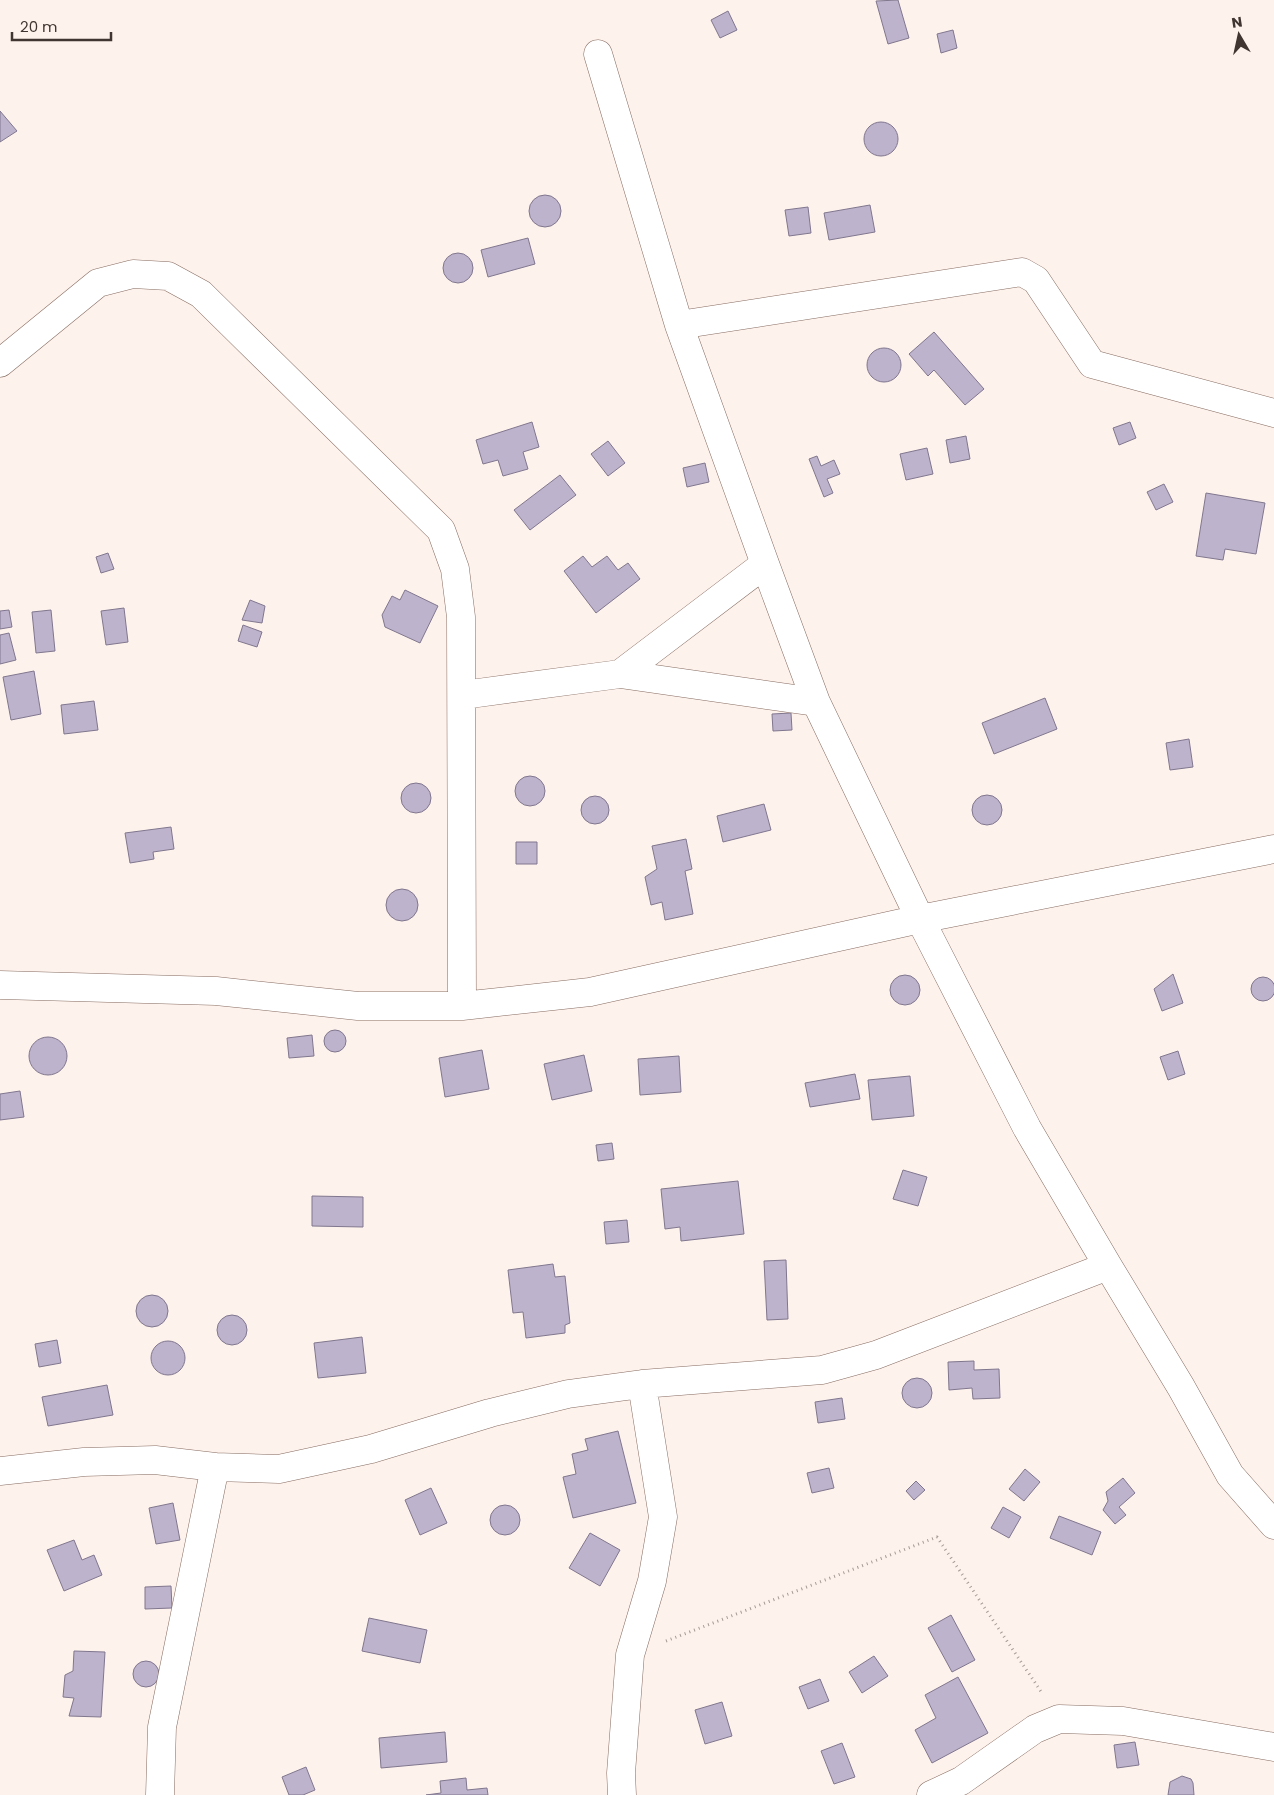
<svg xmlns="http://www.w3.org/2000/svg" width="1274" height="1795" font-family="Poppins,sans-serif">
	<rect width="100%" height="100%" fill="#fef2ed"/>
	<!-- building -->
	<path fill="#bdb3cc" stroke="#80778e" d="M898 0 909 38 888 44 876 1Z
		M728 11 737 30 720 38 711 20Z
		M953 30 957 48 941 53 937 34Z
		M0 111 17 131 0 142Z
		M864 139a17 17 0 1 1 34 0a17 17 0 1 1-34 0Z
		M529 211a16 16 0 1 1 32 0a16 16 0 1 1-32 0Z
		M870 205 875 232 829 240 824 213Z
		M808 207 811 233 789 236 785 210Z
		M528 238 535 264 488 277 481 250Z
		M443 268a15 15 0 1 1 30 0a15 15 0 1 1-30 0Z
		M934 332 984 389 965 405 934 370 928 376 909 354Z
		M867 365a17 17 0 1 1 34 0a17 17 0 1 1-34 0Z
		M532 422 539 447 523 452 528 469 503 476 498 460 483 464 476 440Z
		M1130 422 1136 438 1119 445 1113 428Z
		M966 436 970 459 950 463 946 440Z
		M608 441 625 463 608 476 591 454Z
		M927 448 933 474 906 480 900 454Z
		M817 456 821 466 834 460 840 474 827 479 833 493 824 497 809 459Z
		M705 463 709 482 687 487 683 468Z
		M560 475 576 495 530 530 514 510Z
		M1164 484 1173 502 1156 510 1147 492Z
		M1206 493 1265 503 1256 554 1225 549 1223 560 1196 556Z
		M108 553 114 569 101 573 96 557Z
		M583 556 592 567 607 556 618 570 628 563 640 579 596 613 564 571Z
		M405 590 438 606 420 643 385 627 382 615 392 596 400 600Z
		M250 600 265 606 262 623 242 620Z
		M124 608 128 642 106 645 101 611Z
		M9 610 12 627 0 629V611Z
		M51 610 55 651 36 653 32 612Z
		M243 625 262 632 257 647 238 641Z
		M9 633 16 660 0 664V635Z
		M34 671 41 714 11 720 3 677Z
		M1045 698 1057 729 994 754 982 723Z
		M94 701 98 730 64 734 61 705Z
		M791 713 792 730 773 731 772 714Z
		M1189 739 1193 767 1170 770 1166 743Z
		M515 791a15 15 0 1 1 30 0a15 15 0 1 1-30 0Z
		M401 798a15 15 0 1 1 30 0a15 15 0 1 1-30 0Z
		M972 810a15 15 0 1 1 30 0a15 15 0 1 1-30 0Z
		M581 810a14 14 0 1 1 28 0a14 14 0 1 1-28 0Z
		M764 804 771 830 723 842 717 816Z
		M171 827 174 849 153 852 154 859 130 863 125 833Z
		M686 839 692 869 685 871 693 914 665 920 662 902 651 905 645 877 657 869 652 846Z
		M516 842H537V864H516Z
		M386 905a16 16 0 1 1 32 0a16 16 0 1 1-32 0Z
		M1173 974 1183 1003 1162 1011 1154 989Z
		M890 990a15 15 0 1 1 30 0a15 15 0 1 1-30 0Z
		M1251 989a12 12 0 1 1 24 0a12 12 0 1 1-24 0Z
		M324 1041a11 11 0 1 1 22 0a11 11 0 1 1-22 0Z
		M312 1035 314 1056 289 1058 287 1038Z
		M29 1056a19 19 0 1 1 38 0a19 19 0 1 1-38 0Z
		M482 1050 489 1089 445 1097 439 1058Z
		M1178 1051 1185 1074 1168 1080 1160 1057Z
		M584 1055 592 1091 552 1100 544 1064Z
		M679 1056 681 1092 640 1095 638 1059Z
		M855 1074 860 1099 810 1107 805 1083Z
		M910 1076 914 1116 872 1120 868 1080Z
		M20 1091 24 1117 0 1120V1094Z
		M612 1143 614 1159 598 1161 596 1145Z
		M903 1170 927 1177 918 1206 893 1199Z
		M738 1181 744 1234 681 1241 680 1227 665 1229 661 1189Z
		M312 1196 363 1197V1227L312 1226Z
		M627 1220 629 1242 606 1244 604 1222Z
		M786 1260 788 1319 767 1320 764 1261Z
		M553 1264 555 1277 565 1276 570 1323 565 1325V1333L526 1338 523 1312 513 1313 508 1270Z
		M136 1311a16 16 0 1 1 32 0a16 16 0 1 1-32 0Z
		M217 1330a15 15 0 1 1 30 0a15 15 0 1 1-30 0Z
		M362 1337 366 1373 318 1378 314 1343Z
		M57 1340 61 1363 39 1367 35 1344Z
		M151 1358a17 17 0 1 1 34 0a17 17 0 1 1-34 0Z
		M974 1361V1370L999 1369 1000 1398 973 1399 972 1388 949 1390 948 1362Z
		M902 1393a15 15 0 1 1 30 0a15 15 0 1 1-30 0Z
		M107 1385 113 1415 48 1426 42 1397Z
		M842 1398 845 1419 818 1423 815 1402Z
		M618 1431 636 1503 573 1518 563 1477 576 1474 572 1454 588 1450 585 1439Z
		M829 1468 834 1488 812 1493 807 1473Z
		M1025 1469 1040 1482 1024 1501 1009 1489Z
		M1123 1478 1135 1493 1119 1507 1126 1515 1115 1524 1103 1510 1108 1501 1106 1492Z
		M916 1481 925 1490 914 1500 906 1491Z
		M431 1488 447 1523 420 1535 405 1500Z
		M173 1503 180 1540 156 1544 149 1508Z
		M490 1520a15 15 0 1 1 30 0a15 15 0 1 1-30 0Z
		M1003 1507 1021 1517 1009 1538 991 1528Z
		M1059 1516 1101 1532 1092 1555 1050 1538Z
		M590 1533 620 1550 600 1586 569 1568Z
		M74 1540 82 1560 94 1555 102 1575 64 1591 47 1550Z
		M171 1586 172 1608 145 1609V1587Z
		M951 1615 975 1660 952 1672 928 1628Z
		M369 1618 427 1630 420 1663 362 1651Z
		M74 1651 105 1652 101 1717 69 1716 74 1698 63 1697 65 1675 73 1671Z
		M874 1656 888 1676 862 1693 849 1672Z
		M133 1674a13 13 0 1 1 26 0a13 13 0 1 1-26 0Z
		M958 1677 988 1733 932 1763 915 1730 936 1718 925 1695Z
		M820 1679 829 1701 808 1709 799 1687Z
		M722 1702 732 1736 705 1744 695 1710Z
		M445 1732 447 1762 381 1768 379 1738Z
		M1135 1742 1139 1765 1117 1768 1114 1745Z
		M842 1743 855 1777 834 1784 821 1751Z
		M306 1767 315 1790 303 1795H289L282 1777Z
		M1182 1776 1191 1779 1193 1783 1194 1795H1168L1170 1782Z
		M466 1778 467 1790 487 1788 488 1795H426L441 1793 440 1781Z"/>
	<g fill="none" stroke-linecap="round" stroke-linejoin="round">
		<defs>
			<path id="street" d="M598 54 679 325 765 564 816 702 920 919 1274 849
				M679 325 1022 272 1036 280 1092 364 1274 413
				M0 363 98 283 133 274 168 276 201 294 441 530 455 569 461 617 462 1006
				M765 564 620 674 816 702
				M463 695 620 674
				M0 985 216 991 358 1006H462L590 992 920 919 1027 1128 1108 1266 1181 1387 1230 1475 1274 1525
				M215 1467 279 1469 371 1449 490 1413 568 1394 642 1384 822 1370 876 1355 1108 1266
				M0 1471 84 1462 155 1460 215 1467 162 1727 160 1795
				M622 1795 621 1773 630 1655 652 1581 663 1517 642 1384
				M931 1795 961 1781 1035 1729 1059 1719 1123 1721 1274 1747"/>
		</defs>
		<!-- street casing -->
		<use href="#street" stroke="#866c61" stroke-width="29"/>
		<!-- path -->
		<path stroke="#a69a95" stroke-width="3" stroke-dasharray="1 4" stroke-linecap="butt" d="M666 1641 937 1537 1042 1693"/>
		<!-- street -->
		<use href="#street" stroke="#fff" stroke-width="28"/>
	</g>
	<!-- north arrow -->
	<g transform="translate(1239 35) rotate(351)" stroke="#fef2ed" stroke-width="4" paint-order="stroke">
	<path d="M0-4L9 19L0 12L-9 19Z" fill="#403530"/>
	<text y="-8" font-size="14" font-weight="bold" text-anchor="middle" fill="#403530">N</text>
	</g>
	<!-- scale -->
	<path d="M12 32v8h99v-8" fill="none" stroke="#403530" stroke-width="2.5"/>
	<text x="20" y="32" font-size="15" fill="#403530" stroke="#fef2ed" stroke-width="4" paint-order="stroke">20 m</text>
</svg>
